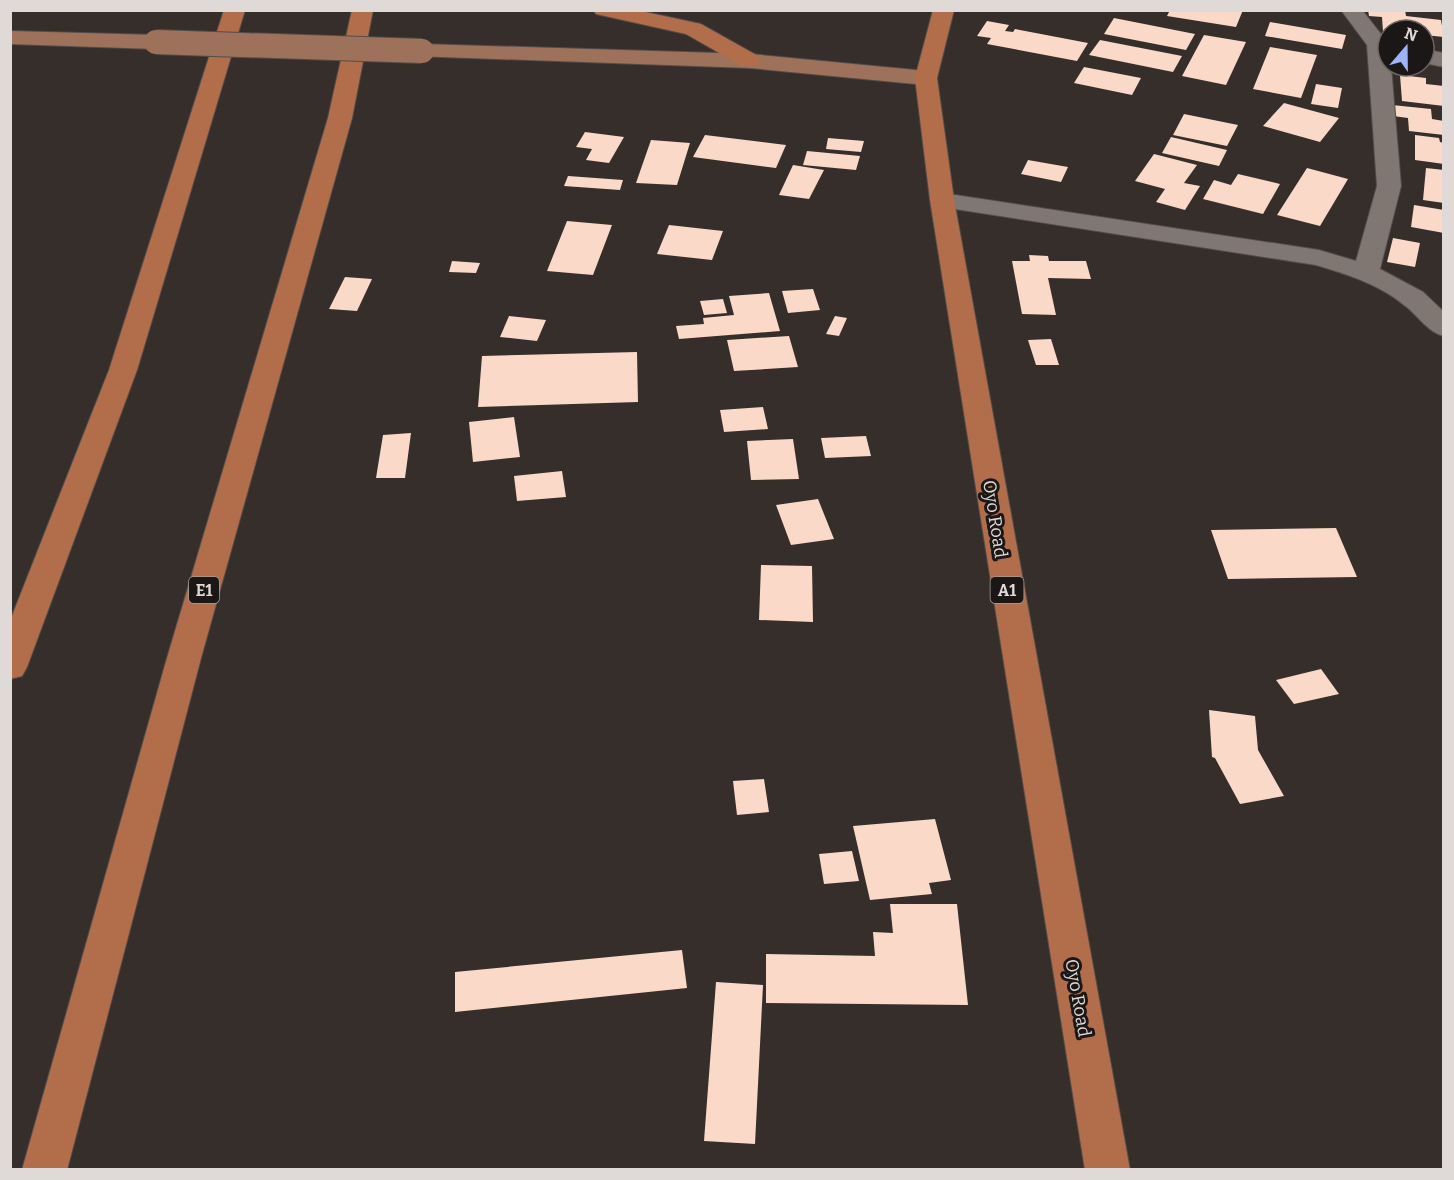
<svg xmlns="http://www.w3.org/2000/svg" width="1454" height="1180" font-family="Bitter,serif">
	<rect width="100%" height="100%" fill="#362e2b"/>
	<!-- building -->
	<path fill="#fbd9c8" d="M1170 10H1243L1236 27 1167 16Z
		M1368 10H1405L1406 16 1441 20 1444 37 1424 35V30L1383 32 1382 17 1369 16Z
		M1114 18 1195 34 1186 50 1104 34Z
		M987 21 1009 25 1005 31 1013 32 1015 29 1088 43 1077 61 987 44 991 38 977 36Z
		M1270 22 1346 35 1342 49 1265 36Z
		M1204 35 1246 42 1226 85 1182 76Z
		M1100 40 1182 56 1173 72 1089 55Z
		M1270 47 1317 55 1301 98 1253 89Z
		M1084 67 1141 78 1132 95 1074 83Z
		M1400 75 1426 78V84L1444 86V106L1402 101Z
		M1316 84 1342 88 1338 108 1311 104Z
		M1284 103 1339 118 1320 142 1263 126Z
		M1392 105 1431 109 1432 119 1444 121V135L1409 131 1408 118 1393 116Z
		M1184 114 1238 125 1227 146 1173 135Z
		M585 132 624 137 609 163 586 160 592 149 576 147Z
		M705 135 786 145 776 168 693 157Z
		M1415 135 1439 138 1440 142 1444 143V164L1415 160Z
		M1171 137 1227 150 1219 166 1162 153Z
		M828 138 864 141 861 152 826 149Z
		M651 140 690 143 677 185 636 183Z
		M807 151 860 156 856 170 803 165Z
		M1154 154 1197 165 1184 183 1200 186 1185 210 1156 202 1165 189 1135 181Z
		M1028 160 1068 167 1061 182 1021 174Z
		M793 165 824 170 809 199 779 195Z
		M1307 168 1348 179 1320 226 1277 215Z
		M1426 168 1444 170V203L1423 200Z
		M1238 174 1280 184 1263 214 1203 199 1214 180 1231 185Z
		M568 176 623 180 620 190 564 186Z
		M1414 205 1444 210V233L1411 227Z
		M567 221 612 225 593 275 547 271Z
		M669 225 723 231 712 260 657 254Z
		M1393 238 1420 243 1415 267 1387 262Z
		M1029 255 1048 256 1049 261H1086L1091 279 1048 278 1056 315 1022 314 1012 261H1030Z
		M452 261 480 263 476 273 449 272Z
		M345 277 372 279 357 311 329 309Z
		M813 289 820 310 788 313 782 291Z
		M769 293 780 331 679 339 676 326 704 324 703 318 734 315 729 296Z
		M723 299 727 313 704 315 700 301Z
		M509 316 546 320 537 341 500 337Z
		M835 316 847 318 839 336 826 334Z
		M789 336 798 367 734 371 727 340Z
		M1051 339 1059 365H1036L1028 340Z
		M637 352 638 402 478 407 482 356Z
		M763 407 768 429 724 432 720 410Z
		M514 417 520 457 473 462 469 422Z
		M411 433 405 478H376L383 435Z
		M866 436 871 456 825 458 821 438Z
		M793 439 799 479 751 480 747 441Z
		M562 471 566 497 517 501 514 476Z
		M818 499 834 539 791 545 776 505Z
		M1336 528 1357 577 1228 579 1211 530Z
		M761 565 812 566 813 622 759 620Z
		M1321 669 1339 694 1294 704 1276 680Z
		M1209 710 1255 716 1258 750 1284 796 1240 804 1215 758 1212 757Z
		M764 779 769 812 737 815 733 781Z
		M935 819 951 880 929 883 932 894 870 900 853 826Z
		M852 851 859 881 824 884 819 854Z
		M890 904H957L968 1005 766 1003V954L875 956 873 932 893 933Z
		M682 950 687 988 455 1012V972Z
		M716 982 763 985 755 1144 704 1141Z"/>
	<g fill="none" stroke-linecap="round" stroke-linejoin="round">
		<defs>
			<path id="minor" d="M1341 10H1362L1388 43V66H1391L1401 186 1380 269 1423 292 1444 312V336C1427 332 1418 315 1404 305 1379 284 1346 274 1316 265L942 207 933 205 930 200 933 195 942 193 1319 250 1356 261 1377 186 1367 45Z
				M1424 49 1444 53V67L1424 63Z"/>
			<path id="major" d="M10 31 156 35 164 37 167 42 164 47 156 49 10 44Z
				M422 44 750 54 926 71 934 73 937 78 934 83 926 85 750 68 414 56 411 51 414 46Z"/>
			<path id="highway" d="M224 10H245L137 370 27 667 22 676 10 679V621L109 370Z
				M352 10H373L352 118 201 658 67 1170H22L167 658 328 118Z
				M593 10H636L701 24 758 56 761 61 758 66H742L686 34 596 14Z
				M933 10H954L937 78 954 200 1130 1170H1085L930 200 915 78Z"/>
		</defs>
		<!-- minor casing -->
		<use href="#minor" stroke="#544d4a" stroke-width="2"/>
		<!-- major casing -->
		<use href="#major" stroke="#544d4a" stroke-width="2"/>
		<!-- highway casing -->
		<use href="#highway" stroke="#544d4a" stroke-width="2"/>
		<!-- minor -->
		<use href="#minor" fill="#807772" fill-rule="evenodd"/>
		<!-- major -->
		<use href="#major" fill="#9e715a" fill-rule="evenodd"/>
		<!-- highway -->
		<use href="#highway" fill="#b26d4a" fill-rule="evenodd"/>
		<defs>
			<path id="major-bridge" d="M156 42 422 51"/>
		</defs>
		<!-- major-bridge casing -->
		<use href="#major-bridge" stroke="#544d4a" stroke-width="26" stroke-linecap="butt"/>
		<!-- major-bridge -->
		<use href="#major-bridge" stroke="#9e715a" stroke-width="24"/>
	</g>
	<g text-anchor="middle" dominant-baseline="central" stroke-width="6" stroke-linejoin="round" paint-order="stroke">
		<!-- shield labels -->
		<g fill="#1b1716" stroke="#a4a09d" stroke-width="1.5">
			<rect x="189" y="577" width="30" height="26" rx="4.5"/>
			<rect x="990.5" y="577" width="33" height="26" rx="4.5"/>
		</g>
		<g font-size="16" font-weight="bold" fill="#dfdad7">
			<text x="204" y="590">E1</text>
			<text x="1007" y="590">A1</text>
		</g>
		<!-- street labels -->
		<g font-size="18" fill="#dfdad7" stroke="#1b1716">
			<text transform="translate(995 519) rotate(81)">Oyo Road</text>
			<text transform="translate(1078 998) rotate(80)">Oyo Road</text>
		</g>
	</g>
	<!-- border -->
	<rect width="1454" height="1180" fill="none" stroke="#dfdad7" stroke-width="24"/>
	<!-- north arrow -->
	<g transform="translate(1406 48) rotate(20)"><circle r="28" fill="#1b1716" stroke="#696563" stroke-width="1.5"/>
	<path d="M0-4.5L10 22L0 15L-10 22Z" fill="#9db4fd"/>
	<text y="-9" font-size="16" font-weight="bold" text-anchor="middle" fill="#dfdad7">N</text>
	</g>
</svg>
